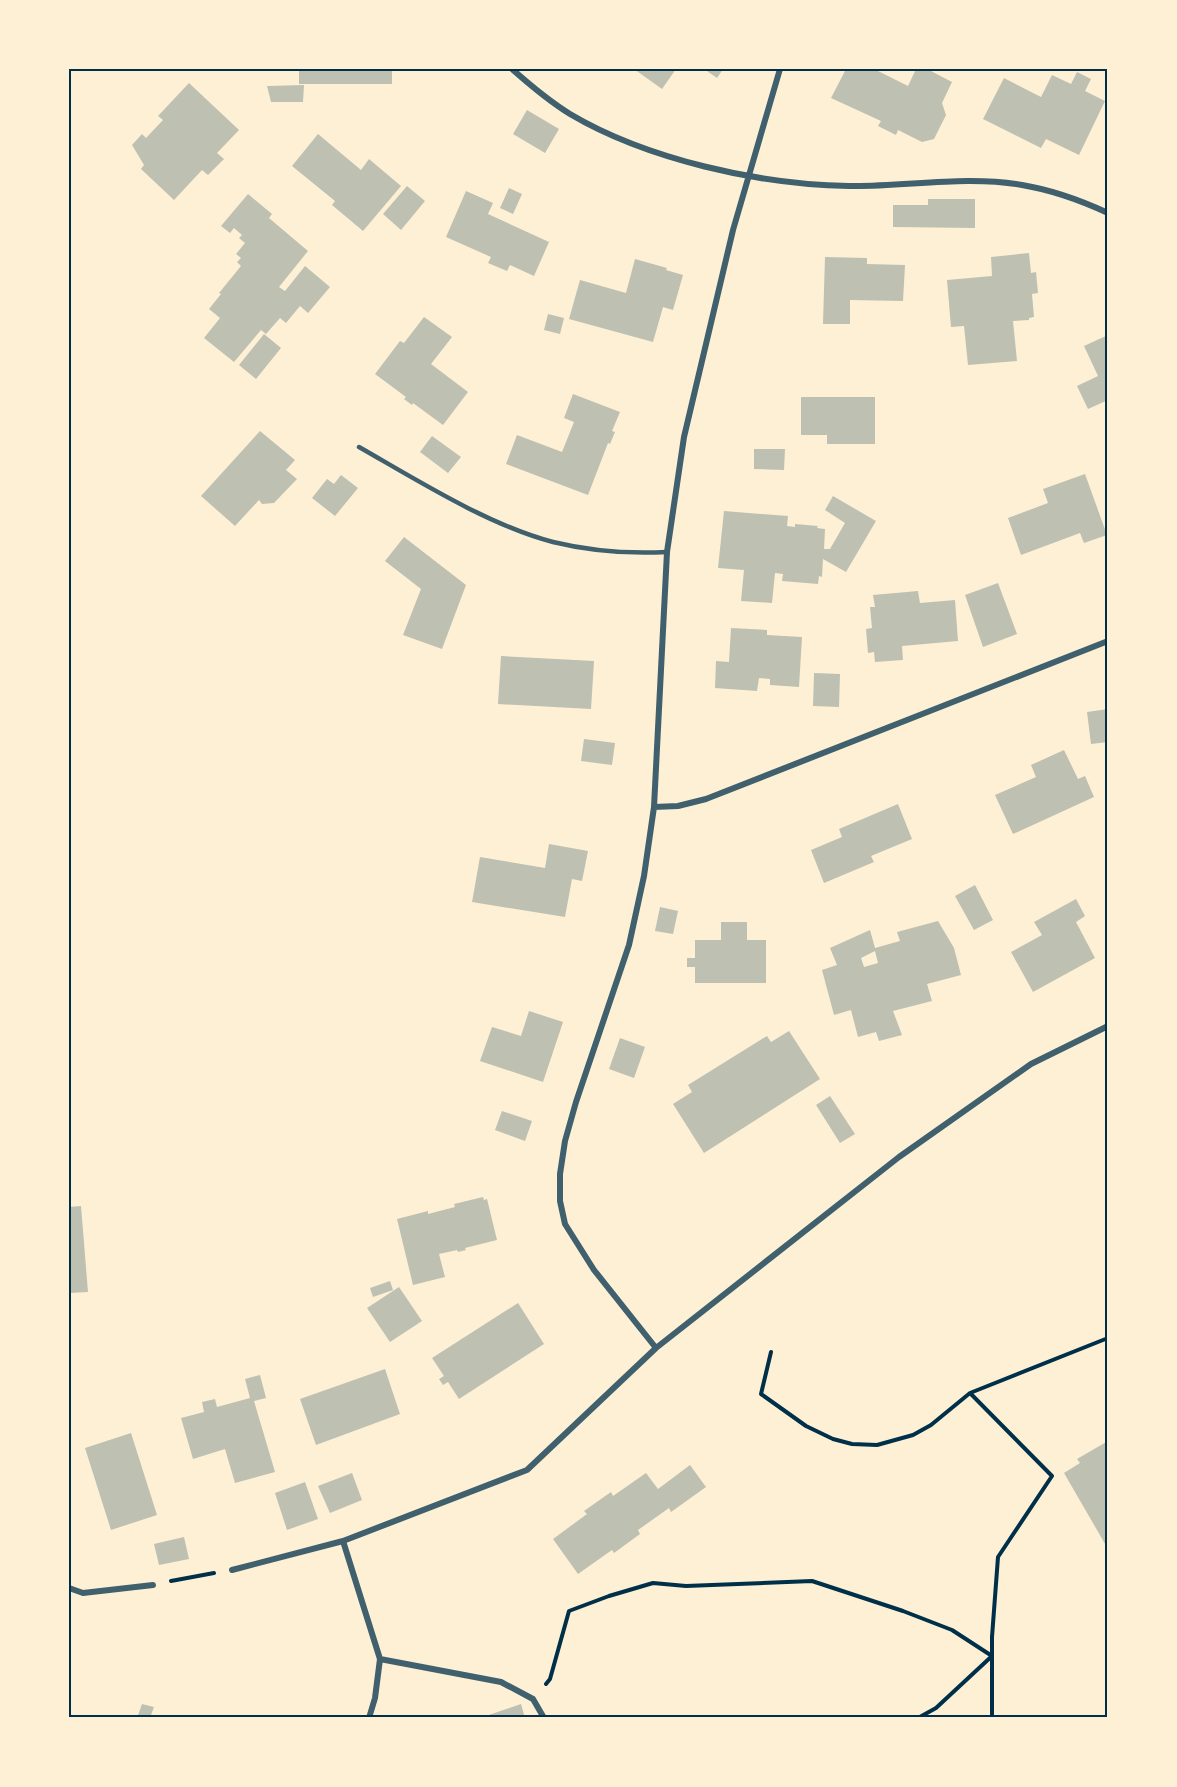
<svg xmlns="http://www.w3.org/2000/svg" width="1177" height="1787" font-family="Signika,sans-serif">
	<rect width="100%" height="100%" fill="#fdf0d5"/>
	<!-- building -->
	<path fill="#bec0b2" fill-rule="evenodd" d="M299 69H392V84H299Z
		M634 69H676L662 89Z
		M704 69H723L717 78Z
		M846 69H874L908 86 916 69H927L952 82 942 103 946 115 934 139 922 142 898 130 896 135 878 126 881 121 831 98Z
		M1077 72 1091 79 1085 91 1105 101 1079 155 1046 139 1041 148 983 119 1004 78 1041 97 1052 75 1071 84Z
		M189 83 239 130 217 153 224 159 208 175 202 170 174 200 141 169 144 165 132 145 142 134 146 138 163 120 158 116Z
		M304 85 303 102H271L267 86Z
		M527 110 559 129 545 153 513 134Z
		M318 134 361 170 369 159 401 186 363 231 332 205 335 201 292 166Z
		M407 186 425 201 401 230 383 214Z
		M509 188 522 194 513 214 500 208Z
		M466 191 493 203 488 214 549 242 534 276 510 265 507 271 488 263 491 257 446 237Z
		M248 194 272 214 269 218 308 251 279 287 285 291 305 266 330 287 308 313 300 306 286 323 280 318 266 334 261 330 234 362 204 338 220 318 209 309 221 294 219 293 241 266 237 262 241 258 236 254 245 243 239 238 242 235 234 228 230 233 221 226Z
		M928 199H975V228L893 227V205H928Z
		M1029 253 1031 273 1036 272 1038 293 1032 294 1034 317 1029 318V320L1013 321 1017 361 968 365 964 326 951 327 947 280 992 276 991 257Z
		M825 257 867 258V264L905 265 903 301 850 300V324H823Z
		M635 259 667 268 666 270 683 275 673 310 663 307 653 342 569 319 580 280 626 293Z
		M548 314 564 318 560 334 544 330Z
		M424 317 452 337 431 364 468 392 443 425 413 403 412 405 404 399 406 397 375 374 400 341 404 343Z
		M264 334 281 348 256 379 239 365Z
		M1108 335V400L1088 409 1077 386 1098 376 1084 346Z
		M573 394 620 412 612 431 615 432 610 444 608 443 588 495 506 464 517 435 562 452 574 422 564 418Z
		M801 397H875V444H827V435H801Z
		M260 431 295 460 286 470 297 479 274 503 262 504 259 500 235 526 201 496Z
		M432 436 461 457 448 473 420 452Z
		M754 449H785L784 470 754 469Z
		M1085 474 1107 535 1084 543 1080 533 1021 555 1008 518 1048 503 1043 489Z
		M341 475 358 488 335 516 312 498 327 479 334 484Z
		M833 496 876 521 846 572 823 559 822 577 819 576 818 584 782 581 783 574 775 573 772 603 741 601 744 570 718 568 724 511 788 516 787 526 795 527V524L818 526 817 528 825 529 824 549H830L845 523 825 510Z
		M404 537 466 585 442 649 403 635 421 589 385 561Z
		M998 583 1017 634 983 647 965 595Z
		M918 591 920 603 955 600 958 641 902 646 903 660 875 662 874 652 868 653 866 629 872 628 870 607H875L873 595Z
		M731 628 767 630V635L802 637 799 687 770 685V679L759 678 757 691 715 688 716 661 729 662Z
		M501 656 594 661 591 709 498 704Z
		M814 673 840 674 839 707 813 706Z
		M1108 709V742L1091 744 1087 712Z
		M584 739 615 743 612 765 581 761Z
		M1064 750 1078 779 1085 776 1094 797 1013 834 995 795 1036 777 1031 765Z
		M898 804 912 839 871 856 874 862 824 883 811 850 842 837 839 829Z
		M549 844 588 851 582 881 572 879 565 917 472 902 480 857 545 868Z
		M975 885 993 920 974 930 955 896Z
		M1076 899 1085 916 1076 922 1095 958 1033 992 1011 952 1042 935 1034 922Z
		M660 907 678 911 673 934 655 931Z
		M938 921 954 948 961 975 927 984 932 1001 893 1011 902 1035 879 1041 876 1032 858 1037 851 1010 834 1015 822 970 837 965 830 948 870 930 875 948 900 941 897 932ZM875 951 878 963 864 967 861 958Z
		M721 922H747V940H766V983H695V967H687V958H695V940H721Z
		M529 1011 563 1022 543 1082 480 1061 492 1027 521 1036Z
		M789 1031 820 1079 704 1153 673 1104 692 1092 688 1085 767 1036 771 1042Z
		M620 1038 645 1047 634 1078 609 1069Z
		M830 1096 855 1134 840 1143 816 1105Z
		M502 1111 532 1121 525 1141 495 1130Z
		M483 1197 484 1200 487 1199 497 1240 465 1248 466 1250 458 1252 457 1250 439 1254 445 1277 413 1285 397 1219 428 1211V1214L455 1207 454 1204Z
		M81 1206 88 1292 69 1293V1207Z
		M390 1281 393 1290 373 1297 370 1288Z
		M399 1287 422 1321 390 1342 367 1308Z
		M518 1303 544 1344 459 1399 448 1382 443 1385 439 1379 444 1376 432 1358Z
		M385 1369 400 1414 316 1445 300 1399Z
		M260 1375 266 1398 254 1401 275 1472 235 1483 225 1449 193 1459 181 1418 204 1412 202 1402 215 1399 217 1407 250 1398 245 1379Z
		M131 1433 157 1515 111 1530 85 1448Z
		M1108 1441V1549L1064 1473 1080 1463 1077 1459Z
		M690 1465 706 1487 671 1512 669 1508 638 1530 640 1534 614 1553 612 1550 578 1574 553 1539 587 1514 584 1511 611 1492 613 1496 646 1473 658 1489Z
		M352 1473 362 1500 330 1513 318 1486Z
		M305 1482 318 1519 287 1530 275 1493Z
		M184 1537 189 1559 159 1565 154 1544Z
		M142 1704 154 1707 151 1715 160 1718H137Z
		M521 1704 525 1718H480Z"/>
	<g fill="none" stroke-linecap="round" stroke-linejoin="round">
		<!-- path -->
		<path stroke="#003049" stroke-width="4" d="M771 1352 761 1394 806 1426 833 1439 852 1444 877 1445 913 1435 931 1425 970 1393 1108 1338
			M970 1393 1052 1476 998 1557 992 1637V1718
			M171 1581 214 1573
			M546 1684 550 1679 569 1611 609 1596 653 1583 686 1586 812 1581 903 1611 952 1630 992 1656 936 1708 918 1718"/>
		<!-- service -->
		<path stroke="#3f606c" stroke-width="4.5" d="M359 447C417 480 488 525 553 542 590 551 629 554 667 552"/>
		<!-- minor -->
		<path stroke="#3f606c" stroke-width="6" d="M512 69C530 85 549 101 570 114 646 159 760 185 849 186 906 187 965 175 1022 185 1052 190 1080 200 1108 213
			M654 807 678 806 706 799 1108 641
			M656 1348 594 1270 565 1224 560 1201V1174L565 1141 576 1102 629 945 644 876 654 807 667 552 684 437 733 230 780 69
			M343 1541 380 1659 375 1698 369 1718
			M232 1570 343 1541 527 1470 656 1348 899 1157 1031 1064 1108 1026
			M69 1588 83 1593 153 1585
			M380 1659 501 1682 533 1699 544 1718"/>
	</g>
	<!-- border -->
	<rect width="1177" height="1787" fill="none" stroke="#fdf0d5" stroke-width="141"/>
	<rect x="70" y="70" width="1036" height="1646" fill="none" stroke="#003049" stroke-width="2"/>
</svg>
